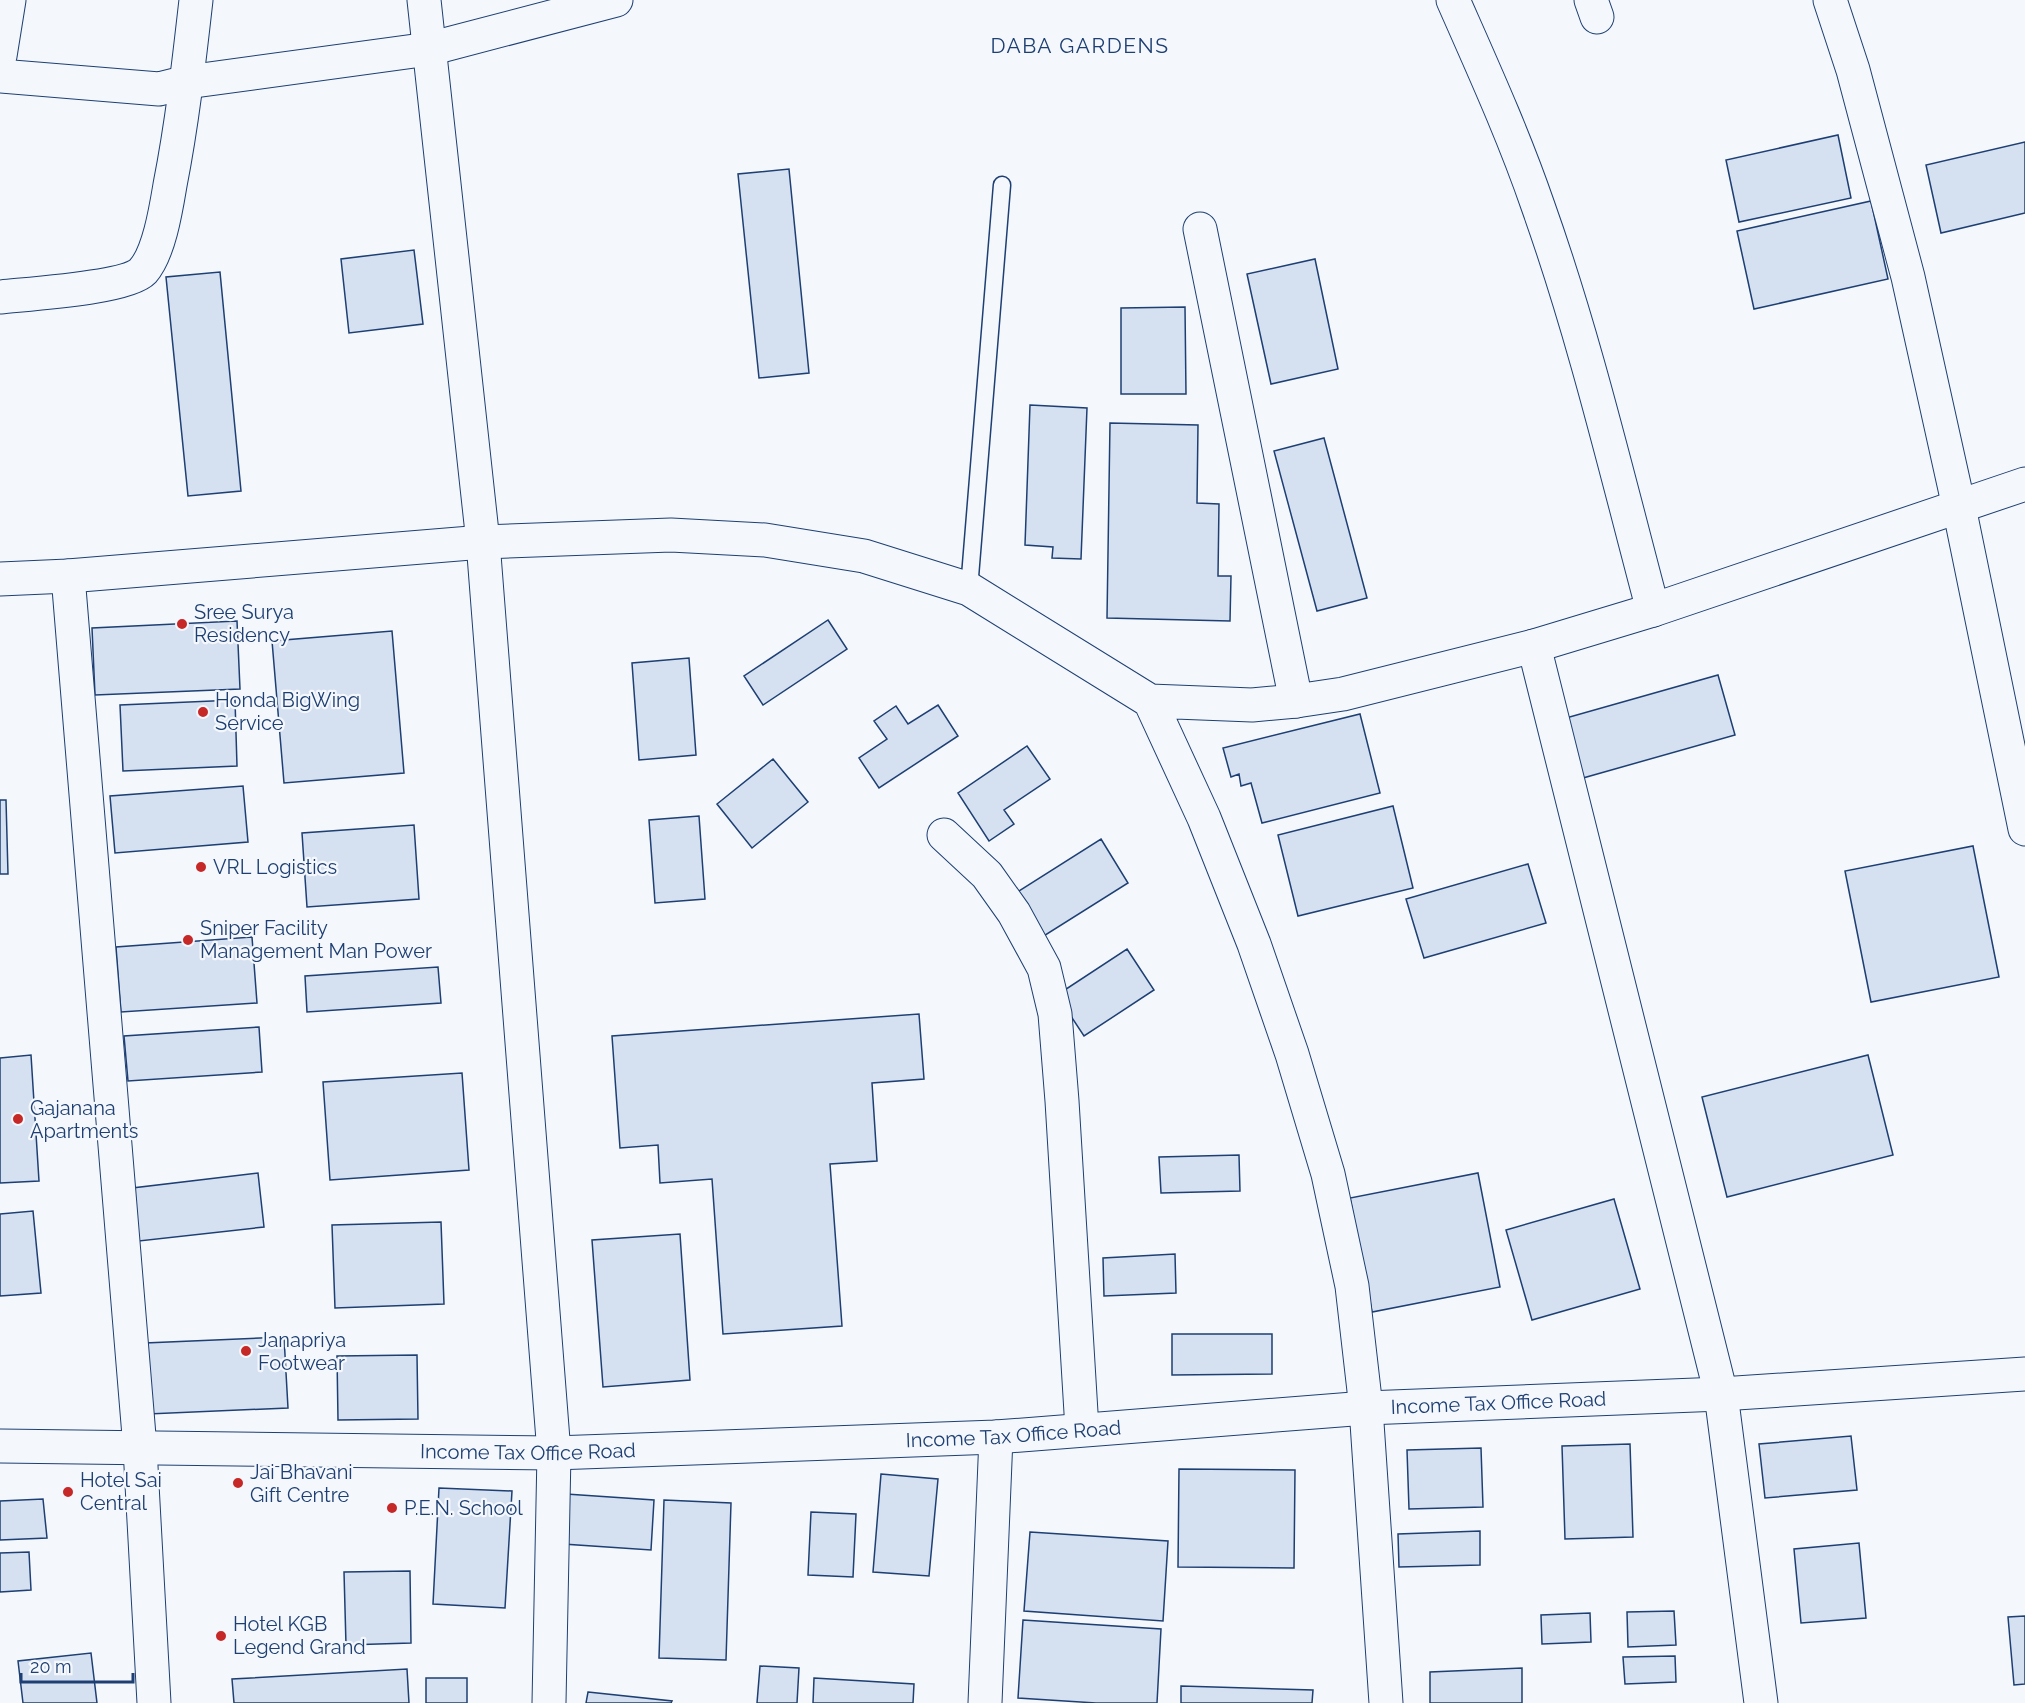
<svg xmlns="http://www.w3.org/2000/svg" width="2025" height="1703" font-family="Raleway,sans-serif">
	<rect width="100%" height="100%" fill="#f4f7fb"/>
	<!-- building -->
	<path fill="#d5e0f0" stroke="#1d3f73" stroke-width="1.5" d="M1838 135 1851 198 1739 222 1726 160Z
		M2025 142V213L1941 233 1926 165Z
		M789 169 809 373 759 378 738 174Z
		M1871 201 1888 279 1754 309 1737 231Z
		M414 250 423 324 349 333 341 259Z
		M1315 259 1338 369 1271 384 1247 274Z
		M220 272 241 491 188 496 166 277Z
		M1185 307 1186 394H1121V308Z
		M1030 405 1087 408 1081 559 1052 558 1053 547 1025 545Z
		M1110 423 1198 425 1197 503 1219 504 1218 576H1231L1230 621 1107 618Z
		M1324 438 1367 598 1317 611 1274 451Z
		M828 620 847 649 763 705 744 676Z
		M237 621 240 689 95 695 92 628Z
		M392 631 404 773 284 783 272 641Z
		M689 658 696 755 639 760 632 663Z
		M1718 675 1735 735 1583 778 1566 718Z
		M235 700 237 766 123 771 120 705Z
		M938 705 958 736 879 788 859 758 887 739 874 721 896 706 908 724Z
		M1360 714 1380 793 1262 823 1251 783 1241 786 1239 774 1231 777 1223 748Z
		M1027 746 1050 779 1004 810 1014 824 989 841 958 793Z
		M773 759 808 802 752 848 717 804Z
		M243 786 248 842 115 853 110 796Z
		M0 800H6L8 874H0Z
		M1393 806 1413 888 1298 916 1278 835Z
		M699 816 705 899 655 903 649 820Z
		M414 825 419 899 307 907 302 833Z
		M1101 839 1128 883 1039 939 1011 896Z
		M1973 846 1999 977 1871 1002 1845 871Z
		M1528 864 1546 923 1424 958 1406 899Z
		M252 937 257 1003 121 1012 116 947Z
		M1127 949 1154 990 1084 1036 1057 995Z
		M438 967 441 1003 307 1012 305 976Z
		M919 1014 924 1079 872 1083 877 1161 830 1164 842 1326 723 1334 712 1179 660 1183 658 1145 620 1148 612 1036Z
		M259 1027 262 1072 128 1081 124 1036Z
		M31 1055 39 1181 0 1183V1058Z
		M1868 1055 1893 1155 1727 1197 1702 1097Z
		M462 1073 469 1170 330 1180 323 1082Z
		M1239 1155 1240 1191 1161 1193 1159 1157Z
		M258 1173 264 1227 130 1242 124 1189Z
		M1478 1173 1500 1287 1372 1312 1350 1198Z
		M1614 1199 1640 1289 1532 1320 1506 1230Z
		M33 1211 41 1293 0 1296V1214Z
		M441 1222 444 1304 335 1308 332 1225Z
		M680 1234 690 1380 603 1387 592 1240Z
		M1175 1254 1176 1293 1104 1296 1103 1258Z
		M1172 1334H1272V1374L1172 1375Z
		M284 1337 288 1408 148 1414 145 1343Z
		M417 1355 418 1419 338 1420 337 1356Z
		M1851 1436 1857 1490 1765 1498 1759 1444Z
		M1630 1444 1633 1537 1565 1539 1562 1446Z
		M1481 1448 1483 1507 1409 1509 1407 1450Z
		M1179 1469 1295 1470 1294 1568 1178 1567Z
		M881 1474 938 1479 929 1576 873 1572Z
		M439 1488 512 1491 505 1608 433 1604Z
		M566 1494 654 1500 651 1550 563 1544Z
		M43 1499 47 1538 0 1540V1501Z
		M664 1500 731 1503 726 1660 659 1658Z
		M811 1512 856 1514 853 1577 808 1575Z
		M1480 1531V1565L1399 1567 1398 1534Z
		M1030 1532 1168 1541 1163 1621 1024 1611Z
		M1859 1543 1866 1618 1801 1623 1794 1549Z
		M29 1552 31 1590 0 1592V1553Z
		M410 1571 411 1643 346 1645 344 1572Z
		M1674 1611 1676 1645 1628 1647 1627 1612Z
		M1590 1613 1591 1642 1542 1644 1541 1615Z
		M2025 1616V1684L2014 1685 2008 1617Z
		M1023 1620 1161 1629 1157 1703H1096L1018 1698Z
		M91 1653 97 1703H23L18 1661Z
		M1675 1656 1676 1682 1625 1684 1623 1657Z
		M760 1666 799 1668 797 1703H757Z
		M1522 1668V1703H1430V1672Z
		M407 1669 409 1703H234L232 1679Z
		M426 1678H467V1703H426Z
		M814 1678 914 1684 913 1703H813Z
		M1181 1686 1313 1690 1312 1703H1181Z
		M588 1692 672 1701 671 1703H586Z"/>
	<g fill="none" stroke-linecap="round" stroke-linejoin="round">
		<defs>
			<path id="lane" d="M969 589 1002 185"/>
			<g id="street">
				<path d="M424 0 483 542 554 1453 549 1703"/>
				<path d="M1453 0C1483 68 1514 136 1538 206 1585 338 1617 475 1653 610"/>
				<path d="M1591 0 1597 17"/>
				<path d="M1830 0 1853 70 1908 277 1959 507 2025 829"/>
				<path d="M0 56 9 0"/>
				<path d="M0 76 159 89 187 82 429 49 616 0"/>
				<path d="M1200 229 1296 701"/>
				<path d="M0 297C27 294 127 288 143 271 159 253 166 209 170 185 182 124 189 62 196 0"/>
				<path d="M68 576 140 1448 154 1703"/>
				<path d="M1534 646 1721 1394 1761 1703"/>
				<path d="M944 835 987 875 1014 913 1044 968 1055 1014 1062 1101 1082 1429"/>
				<path id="s1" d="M0 1446 554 1453 996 1437 1366 1408 1721 1394 2025 1374"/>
				<path d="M985 1703 996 1437"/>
			</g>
			<path id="secondary" d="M0 579 68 576 483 542 671 535 765 540 864 556 969 589 1150 701 1252 705 1296 701 1343 694 1534 646 1653 610 2025 484
				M1150 701 1204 818 1254 944 1292 1054 1328 1174 1352 1286 1366 1408 1386 1703"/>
		</defs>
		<!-- lane casing -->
		<use href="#lane" stroke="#1d3f73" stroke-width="19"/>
		<!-- street casing -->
		<use href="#street" stroke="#1d3f73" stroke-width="35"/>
		<!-- secondary casing -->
		<use href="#secondary" stroke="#1d3f73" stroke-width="35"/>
		<!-- lane -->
		<use href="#lane" stroke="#f4f7fb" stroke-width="16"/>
		<!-- street -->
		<use href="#street" stroke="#f4f7fb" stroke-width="33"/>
		<!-- secondary -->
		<use href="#secondary" stroke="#f4f7fb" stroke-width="33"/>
	</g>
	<!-- markers -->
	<g fill="#c62828" stroke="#f4f7fb" stroke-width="2">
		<circle cx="182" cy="624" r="6"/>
		<circle cx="203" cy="712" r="6"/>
		<circle cx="201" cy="867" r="6"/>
		<circle cx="188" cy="940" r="6"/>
		<circle cx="18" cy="1119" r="6"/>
		<circle cx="246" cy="1351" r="6"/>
		<circle cx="238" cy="1483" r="6"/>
		<circle cx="68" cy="1492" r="6"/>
		<circle cx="392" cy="1508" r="6"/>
		<circle cx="221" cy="1636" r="6"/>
	</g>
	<g text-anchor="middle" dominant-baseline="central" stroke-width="4.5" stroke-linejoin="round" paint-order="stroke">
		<!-- poi labels -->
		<g font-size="20" fill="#1d3f73" stroke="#f4f7fb" text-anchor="start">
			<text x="194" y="612">Sree Surya<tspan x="194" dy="23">Residency</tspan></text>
			<text x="215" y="700">Honda BigWing<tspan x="215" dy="23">Service</tspan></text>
			<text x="213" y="867">VRL Logistics</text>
			<text x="200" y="928">Sniper Facility<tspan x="200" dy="23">Management Man Power</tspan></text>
			<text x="30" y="1108">Gajanana<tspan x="30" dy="23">Apartments</tspan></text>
			<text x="258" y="1340">Janapriya<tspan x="258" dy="23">Footwear</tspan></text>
			<text x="250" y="1472">Jai Bhavani<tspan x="250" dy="23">Gift Centre</tspan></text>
			<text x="80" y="1480">Hotel Sai<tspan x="80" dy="23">Central</tspan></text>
			<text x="404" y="1508">P.E.N. School</text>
			<text x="233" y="1624">Hotel KGB<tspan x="233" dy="23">Legend Grand</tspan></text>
		</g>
		<!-- street labels -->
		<g font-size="20" fill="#1d3f73" stroke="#f4f7fb">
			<text stroke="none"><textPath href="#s1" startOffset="1500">Income Tax Office Road</textPath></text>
			<text stroke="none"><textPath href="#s1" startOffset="1014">Income Tax Office Road</textPath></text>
			<text stroke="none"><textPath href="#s1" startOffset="528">Income Tax Office Road</textPath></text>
		</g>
		<!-- neighbourhood labels -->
		<g font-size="21" letter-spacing="1.5" fill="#1d3f73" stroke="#f4f7fb">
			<text x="1080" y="45">DABA GARDENS</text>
		</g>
	</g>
	<!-- scale -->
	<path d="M21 1673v9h112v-9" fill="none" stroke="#1d3f73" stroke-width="3"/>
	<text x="30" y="1673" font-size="18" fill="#1d3f73" stroke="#f4f7fb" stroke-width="4.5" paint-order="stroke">20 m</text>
</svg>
